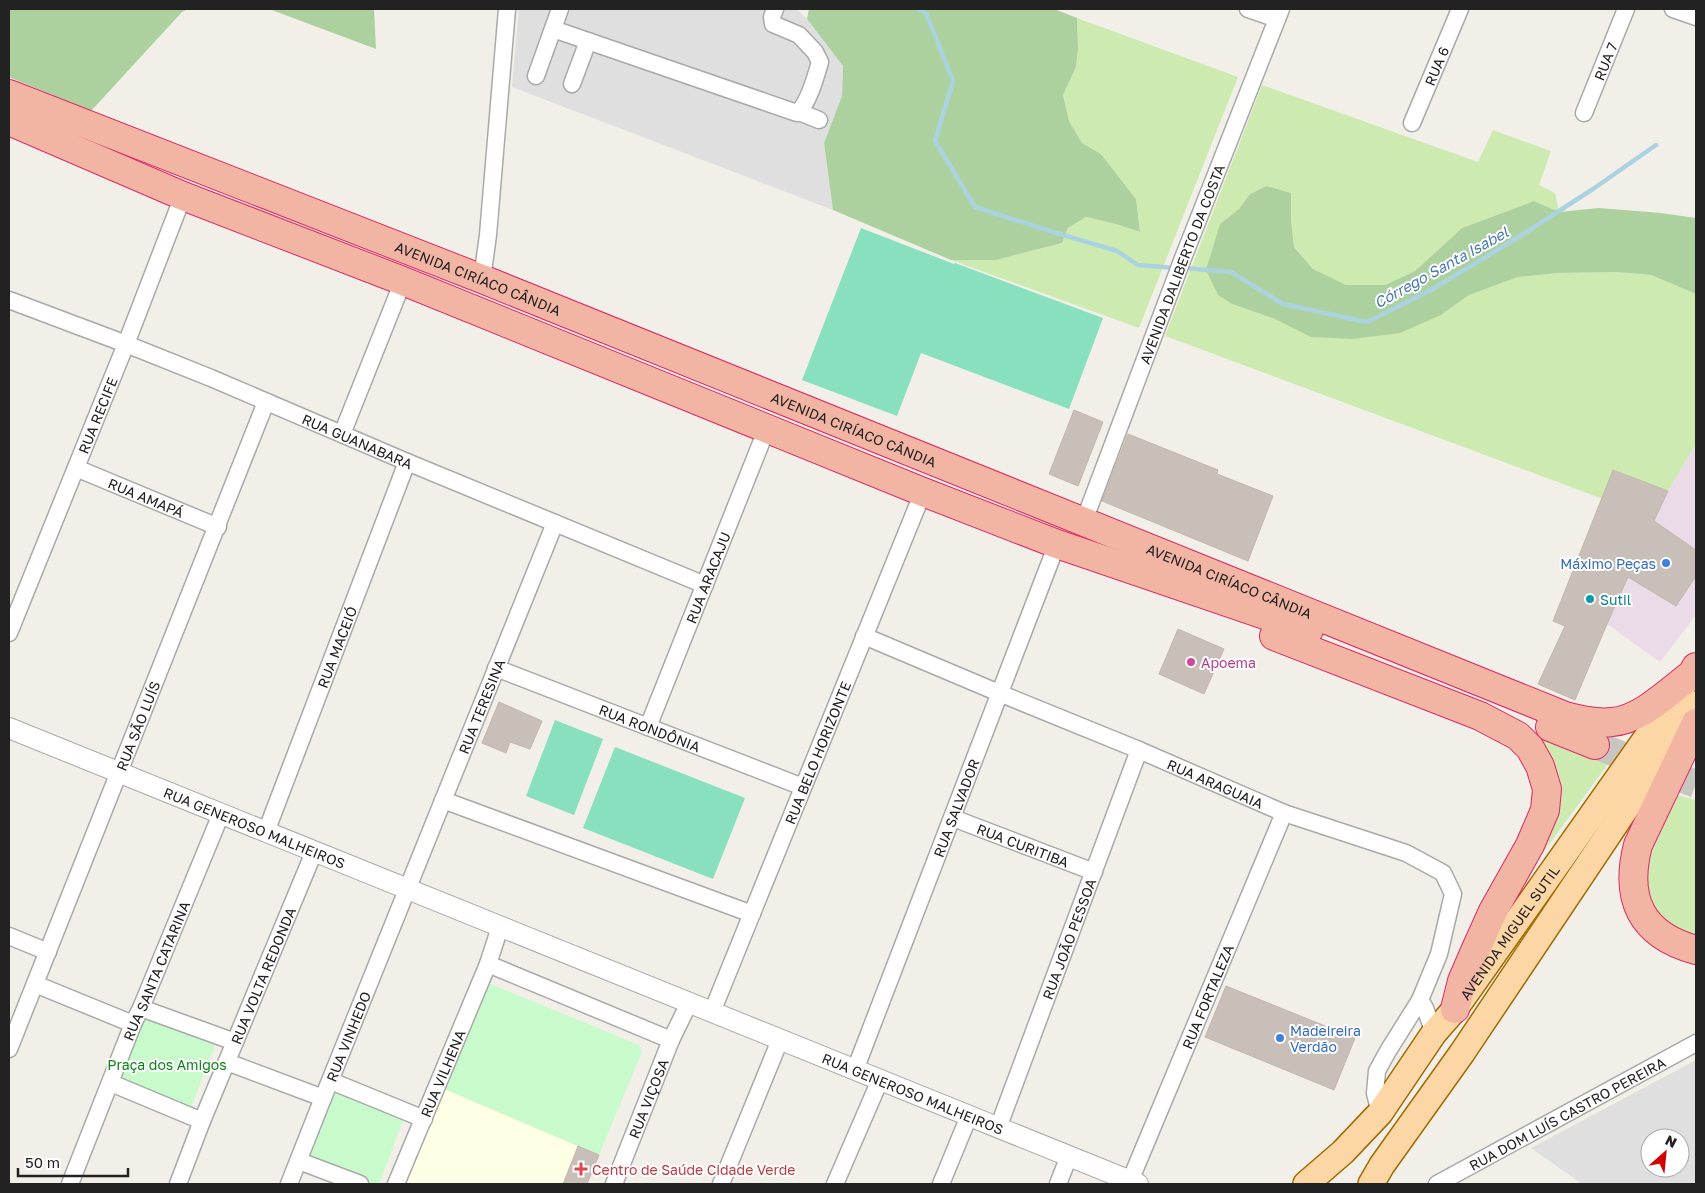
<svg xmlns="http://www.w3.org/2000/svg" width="1705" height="1193" font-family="'Golos Text',sans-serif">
	<rect width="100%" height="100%" fill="#f2efe9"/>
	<!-- residential -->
	<path fill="#e0dfdf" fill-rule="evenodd" d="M519 9H796L807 19 843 66 842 96 824 143 833 210 512 87Z
		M1696 1060V1184H1582L1531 1148ZM1650 1138H1680V1168H1650Z"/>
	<!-- industrial -->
	<path fill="#ebdbe8" d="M1696 444V615L1660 662 1607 624 1668 491Z"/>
	<!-- education -->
	<path fill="#ffffe5" d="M442 1088 578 1146 563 1184H405Z"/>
	<!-- grass -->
	<path fill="#cdebb0" d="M1077 18 1238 77 1139 328 951 260H996L1062 243 1068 228 1086 217 1116 224 1140 232 1136 199 1101 154 1082 143 1069 121 1063 95 1076 67 1078 48Z
		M1262 85 1478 162 1493 130 1551 151 1539 185 1555 193 1559 212 1534 201 1462 228 1415 271 1385 285H1345L1313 269 1294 247 1291 219V193L1249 195 1239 209 1220 224 1232 304 1274 319 1441 315 1469 295 1518 277 1558 273 1616 272 1651 275 1696 294V444L1668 491 1614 470 1603 499 1165 336Z
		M1520 725 1608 764 1517 888 1552 814Z
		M1674 794 1696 800V939L1674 931 1652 909 1643 878 1645 859Z"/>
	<!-- forest -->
	<path fill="#add19e" d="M9 9H188L182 12 91 111 9 77Z
		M269 9H374L376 49Z
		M809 9H1054L1077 18 1078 48 1076 67 1063 95 1069 121 1082 143 1101 154 1136 199 1140 232 1116 224 1086 217 1068 228 1062 243 996 260H951L833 210 824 143 842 96 843 66 807 19Z
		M1266 186 1291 193V219L1294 247 1313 269 1346 285H1385L1415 271 1462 228 1534 201 1559 212 1599 208 1661 213 1696 218V294L1651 275 1616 272 1558 273 1518 277 1469 295 1441 315 1400 333 1353 339 1311 337 1275 319 1232 304 1218 295 1206 270 1220 224 1239 209 1249 195Z"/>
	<!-- park -->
	<path fill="#c8facc" d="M486 982 639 1045 642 1052 599 1155 442 1088Z
		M146 1014 216 1043 188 1115 119 1085Z
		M333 1090 404 1118 379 1184H372L302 1157Z"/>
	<!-- pitch -->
	<path fill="#88e0be" d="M861 228 954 264 955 263 1103 318 1069 409 921 353 897 416 802 380Z
		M555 720 603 739 574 815 526 796Z
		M615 747 745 798 713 879 583 828Z"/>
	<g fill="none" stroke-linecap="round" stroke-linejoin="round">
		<!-- stream -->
		<path stroke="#aad3df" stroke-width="4.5" d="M918 9 926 13 953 81 935 141 975 207 1053 232 1117 251 1138 265 1176 268
			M1184 268 1231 272 1283 304 1367 322 1431 290 1517 238 1593 189 1656 145"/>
	</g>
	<!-- building -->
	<path fill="#c7bfb8" stroke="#c4b6ab" d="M1074 410 1103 422 1078 486 1049 474Z
		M1128 434 1218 470 1217 474 1273 496 1248 561 1102 501Z
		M1613 470 1668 491 1654 521 1696 550V576L1676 606 1628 577 1607 624 1575 700 1538 684 1565 626 1553 621Z
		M1178 629 1224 649 1204 694 1159 674Z
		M499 702 542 721 530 749 510 742 506 753 482 743Z
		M1226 986 1355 1038 1334 1090 1205 1037Z
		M578 1146 599 1155 587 1184H563Z"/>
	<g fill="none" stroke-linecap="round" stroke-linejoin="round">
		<!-- trunk-tunnel -->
		<path stroke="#c8c6c1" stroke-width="28" stroke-dasharray="28 14" stroke-linecap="butt" d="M1595 745 1696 784"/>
		<defs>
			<g id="minor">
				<path d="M1248 9 1277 19"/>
				<path d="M1673 9 1696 17"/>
				<path d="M553 29 797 113C808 105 816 76 820 62L815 52 799 35 773 24 772 17 775 9"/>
				<path d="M536 76 560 9"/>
				<path d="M572 84 588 41"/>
				<path d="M799 112 819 120"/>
				<path id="s1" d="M1584 113 1626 9"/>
				<path id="s2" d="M1412 123 1460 9"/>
				<path d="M482 279 488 235 507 9"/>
				<path id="s3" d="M9 300 126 344 211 378 407 462 705 585"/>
				<path d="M342 434 403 281"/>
				<path id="s4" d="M76 468 218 527"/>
				<path id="s5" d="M1084 521 1183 258 1281 9"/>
				<path id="s6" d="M9 633 126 344 183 196"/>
				<path id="s7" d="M864 636 999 693 1139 750 1284 813 1406 853 1443 873 1453 894 1439 954 1420 1000 1388 1051 1377 1071 1375 1093 1380 1113"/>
				<path id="s8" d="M496 668 803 787"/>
				<path id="s9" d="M648 727 767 428"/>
				<path d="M443 800 752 914"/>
				<path id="s10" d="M953 818 1094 872"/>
				<path id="s11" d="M266 832 407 462"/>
				<path d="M9 936 48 952"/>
				<path d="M488 964 671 1040 689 1003"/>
				<path d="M35 984 133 1024"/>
				<path d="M1420 1000 1425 1008 1434 1033"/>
				<path d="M141 1008 235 1042"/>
				<path id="s12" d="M712 1012 923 492"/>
				<path id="s13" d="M9 1049 266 402"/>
				<path d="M227 1062 323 1098"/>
				<path id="s14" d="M855 1070 1057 544"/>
				<path d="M331 1081 424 1119"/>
				<path d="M111 1083 202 1121"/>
				<path id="s15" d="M998 1128 1139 750"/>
				<path d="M299 1161 360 1184"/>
				<path id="s16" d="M1130 1181 1284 813"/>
				<path id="s17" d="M70 1184 133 1024 141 1008 221 814"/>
				<path id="s18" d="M178 1184 202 1121 314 852"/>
				<path id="s19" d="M289 1184 323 1098 555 523"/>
				<path id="s20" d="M396 1184 488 964 500 927"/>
				<path id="s21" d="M614 1184 671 1040"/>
				<path d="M721 1184 780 1040"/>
				<path d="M835 1184 880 1080"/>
				<path d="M941 1184 969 1116"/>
				<path d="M1058 1184 1069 1156"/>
				<path id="s22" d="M1437 1184 1696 1043"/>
			</g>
			<g id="tertiary">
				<path id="s23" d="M9 728 1138 1184"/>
			</g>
			<g id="primary">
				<path id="s24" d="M1306 1184 1343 1152 1380 1113 1434 1033 1455 1009 1683 686"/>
				<path d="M1371 1184 1382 1165 1462 1053 1696 704"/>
			</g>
			<g id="trunk">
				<path id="s25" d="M9 94 482 279 1565 716C1580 720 1596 724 1612 722 1641 720 1669 691 1692 674L1696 667"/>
				<path d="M9 121 183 196 403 281 923 492 1057 544 1309 630"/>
				<path d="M1274 636 1480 716 1518 736 1530 748 1540 766 1547 789 1545 810 1530 845 1493 911 1475 951 1462 981 1455 1009"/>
				<path d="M1696 723 1638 845C1624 899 1641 935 1696 950"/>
				<path d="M1550 727 1595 745"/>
			</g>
		</defs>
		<!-- minor casing -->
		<use href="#minor" stroke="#a9a9a9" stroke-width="19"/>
		<!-- tertiary casing -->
		<use href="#tertiary" stroke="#a9a9a9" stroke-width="22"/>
		<!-- primary casing -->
		<use href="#primary" stroke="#a06b00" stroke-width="28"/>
		<!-- trunk casing -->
		<use href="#trunk" stroke="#dc2a67" stroke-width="30"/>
		<!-- minor -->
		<use href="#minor" stroke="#fff" stroke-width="16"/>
		<!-- tertiary -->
		<use href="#tertiary" stroke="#fff" stroke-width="20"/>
		<!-- primary -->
		<use href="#primary" stroke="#fcd6a4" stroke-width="25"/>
		<!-- trunk -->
		<use href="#trunk" stroke="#f2b4a3" stroke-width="28"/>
	</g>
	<!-- markers -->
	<g fill="#3f7fe0" stroke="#fff" stroke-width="2">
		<circle cx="1666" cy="563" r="5"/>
		<circle cx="1280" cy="1038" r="5"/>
	</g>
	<circle fill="#0f9aa8" stroke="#fff" stroke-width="2" cx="1590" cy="599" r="5"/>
	<circle fill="#d1479c" stroke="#fff" stroke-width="2" cx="1191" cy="662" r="5"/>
	<path fill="#e0444e" stroke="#fff" stroke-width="2" d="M578.5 1161.5h5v5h5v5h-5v5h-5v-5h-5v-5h5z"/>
	<g text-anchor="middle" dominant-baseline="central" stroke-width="4" stroke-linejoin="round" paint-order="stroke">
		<!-- street labels -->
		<g font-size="14" fill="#222" stroke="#fff">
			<text stroke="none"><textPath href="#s1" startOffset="56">RUA 7</textPath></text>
			<text stroke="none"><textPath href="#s2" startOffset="62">RUA 6</textPath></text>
			<text stroke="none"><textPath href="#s5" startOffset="275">AVENIDA DALIBERTO DA COSTA</textPath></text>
			<text stroke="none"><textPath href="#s25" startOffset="504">AVENIDA CIRÍACO CÂNDIA</textPath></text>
			<text stroke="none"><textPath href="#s6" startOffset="235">RUA RECIFE</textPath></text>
			<text stroke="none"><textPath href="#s25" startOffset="909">AVENIDA CIRÍACO CÂNDIA</textPath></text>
			<text stroke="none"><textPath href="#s3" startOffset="376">RUA GUANABARA</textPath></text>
			<text stroke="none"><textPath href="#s4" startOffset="76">RUA AMAPÁ</textPath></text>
			<text stroke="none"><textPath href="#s9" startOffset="161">RUA ARACAJU</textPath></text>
			<text stroke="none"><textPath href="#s25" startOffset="1314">AVENIDA CIRÍACO CÂNDIA</textPath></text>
			<text stroke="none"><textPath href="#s11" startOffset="198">RUA MACEIÓ</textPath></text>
			<text stroke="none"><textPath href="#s19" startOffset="515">RUA TERESINA</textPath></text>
			<text stroke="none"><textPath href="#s13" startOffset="348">RUA SÃO LUÍS</textPath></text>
			<text stroke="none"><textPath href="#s8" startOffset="165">RUA RONDÔNIA</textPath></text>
			<text stroke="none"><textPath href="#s12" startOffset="280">RUA BELO HORIZONTE</textPath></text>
			<text stroke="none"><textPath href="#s7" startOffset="381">RUA ARAGUAIA</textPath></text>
			<text stroke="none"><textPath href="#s14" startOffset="281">RUA SALVADOR</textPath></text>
			<text stroke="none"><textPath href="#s23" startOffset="265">RUA GENEROSO MALHEIROS</textPath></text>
			<text stroke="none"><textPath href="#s10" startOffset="75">RUA CURITIBA</textPath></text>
			<text stroke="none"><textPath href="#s24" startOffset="325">AVENIDA MIGUEL SUTIL</textPath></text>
			<text stroke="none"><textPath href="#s15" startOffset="202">RUA JOÃO PESSOA</textPath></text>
			<text stroke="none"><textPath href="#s17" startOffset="230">RUA SANTA CATARINA</textPath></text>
			<text stroke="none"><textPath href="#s18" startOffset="225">RUA VOLTA REDONDA</textPath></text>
			<text stroke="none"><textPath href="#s16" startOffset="200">RUA FORTALEZA</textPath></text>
			<text stroke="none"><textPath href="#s19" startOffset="159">RUA VINHEDO</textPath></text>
			<text stroke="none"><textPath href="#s20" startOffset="120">RUA VILHENA</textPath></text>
			<text stroke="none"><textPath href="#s23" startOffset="975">RUA GENEROSO MALHEIROS</textPath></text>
			<text stroke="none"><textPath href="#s21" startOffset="92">RUA VIÇOSA</textPath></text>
			<text stroke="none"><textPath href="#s22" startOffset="148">RUA DOM LUÍS CASTRO PEREIRA</textPath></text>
		</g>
		<!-- shop labels -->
		<g font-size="14" fill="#366cbe" stroke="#fff" text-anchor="end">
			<text x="1656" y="563">Máximo Peças</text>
			<text x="1290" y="1030" text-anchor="start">Madeireira<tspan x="1290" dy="16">Verdão</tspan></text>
		</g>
		<!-- culture labels -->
		<g font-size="14" fill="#0d838f" stroke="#fff" text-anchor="start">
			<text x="1600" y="599">Sutil</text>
		</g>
		<!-- hotel labels -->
		<g font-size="14" fill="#b23c85" stroke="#fff" text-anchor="start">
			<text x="1201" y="662">Apoema</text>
		</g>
		<!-- park labels -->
		<g font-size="14" fill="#0c8416" stroke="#fff">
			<text x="167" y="1064">Praça dos Amigos</text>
		</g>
		<!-- health labels -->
		<g font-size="14" fill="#be3a42" stroke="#fff" text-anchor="start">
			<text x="592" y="1169">Centro de Saúde Cidade Verde</text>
		</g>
		<!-- water labels -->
		<g font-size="15" font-style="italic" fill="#4a7aab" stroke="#fff">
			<text transform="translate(1441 267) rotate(-29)">Córrego Santa Isabel</text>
		</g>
	</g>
	<!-- border -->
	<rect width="1705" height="1193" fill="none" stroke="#222222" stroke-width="20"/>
	<!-- north arrow -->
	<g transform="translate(1665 1153) rotate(27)"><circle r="24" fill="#ffffff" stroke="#a7a7a7"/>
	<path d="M0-4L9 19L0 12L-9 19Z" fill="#d40000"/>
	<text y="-8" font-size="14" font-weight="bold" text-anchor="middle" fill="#222222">N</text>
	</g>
	<!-- scale -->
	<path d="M18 1168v8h110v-8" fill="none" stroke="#222222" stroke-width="2.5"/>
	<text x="25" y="1168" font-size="15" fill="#222222" stroke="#ffffff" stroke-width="4" paint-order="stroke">50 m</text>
</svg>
